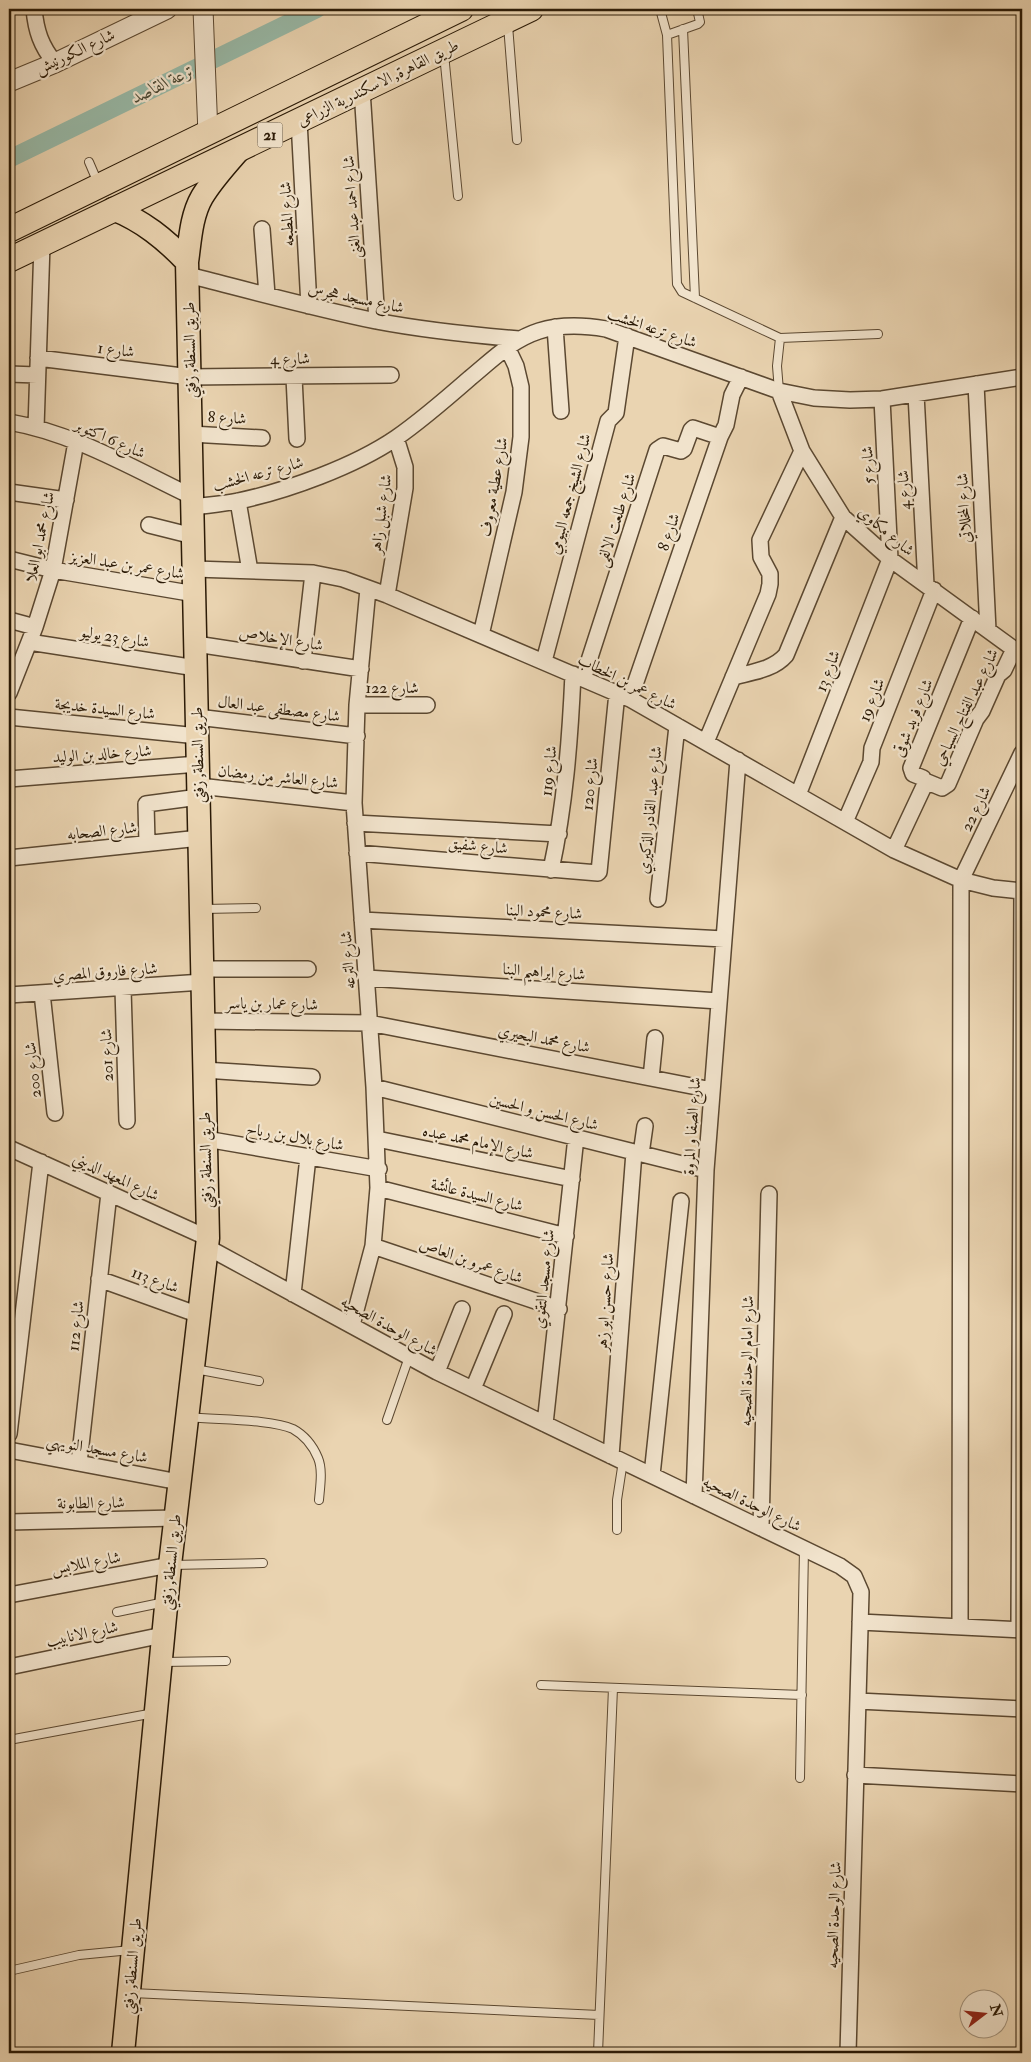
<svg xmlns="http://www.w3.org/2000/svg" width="1031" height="2062" font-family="'IM FELL Double Pica',Amiri,serif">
	<rect width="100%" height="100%" fill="#ead4b1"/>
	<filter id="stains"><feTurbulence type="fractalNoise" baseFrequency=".004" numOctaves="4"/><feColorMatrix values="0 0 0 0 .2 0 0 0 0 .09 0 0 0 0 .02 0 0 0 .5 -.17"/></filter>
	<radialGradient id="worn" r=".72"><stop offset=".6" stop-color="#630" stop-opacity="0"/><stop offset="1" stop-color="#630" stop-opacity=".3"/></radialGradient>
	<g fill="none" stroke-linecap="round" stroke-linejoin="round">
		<!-- canal -->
		<path stroke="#98b9a7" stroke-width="18" d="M9 159 317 9"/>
		<defs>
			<path id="service" d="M660 9 667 35 677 284 682 292 780 338 878 334
				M508 25 517 140
				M683 29 695 298
				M667 35 698 24 700 22 697 9
				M444 54 458 196
				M89 162 98 183
				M779 391 777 366 780 338
				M203 909 256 908
				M195 1369 259 1381
				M189 1417C215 1420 272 1419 293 1429 304 1435 313 1446 318 1458 323 1470 320 1487 319 1500
				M387 1420 409 1357
				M617 1530V1500L623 1461
				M172 1565 263 1563
				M117 1612 165 1602
				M163 1662 226 1661
				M541 1685 802 1695
				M9 1740 154 1713
				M800 1778 804 1548
				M9 1971 79 1955 131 1950
				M132 1993 599 2015
				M598 2053 613 1688"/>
			<path id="minor" d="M34 9C36 31 41 46 55 63
				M362 90 377 321
				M299 121 309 306
				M262 229 267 295
				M188 275C251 291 313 308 376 321 423 330 471 335 519 339
				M555 327 561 411
				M38 358 190 377 391 375
				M9 374 37 375
				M294 377 297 439
				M976 384 988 630
				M779 391 802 451 843 517 890 559 1022 655
				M916 394 926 585
				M9 422C74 433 134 469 193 497
				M36 428 42 244
				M191 434 262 438
				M9 492 66 500
				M238 501 250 571
				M193 507C208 505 223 504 238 501 287 491 355 466 396 438 422 420 446 399 470 378 492 360 511 340 539 331 561 324 583 325 606 329L779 391 814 398 850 400 882 399 1022 377
				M149 525 193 536
				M9 559 53 570 195 594
				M194 569 313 573 343 579 387 595 630 699 894 850 961 880 993 888 1022 891
				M387 595 405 488V467L396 438
				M9 620 35 627
				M481 635 514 492 521 437V387L516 366 507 347
				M29 642 196 668
				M196 644 361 669
				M303 661 313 573
				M544 661 608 421 616 413 627 336
				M733 677C752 672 773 670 786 655L843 517
				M583 679 657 450 663 446 681 451 684 449 691 430 693 428 720 437
				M9 693 35 627 53 570 76 442
				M630 699 720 437 726 425 732 395 741 377
				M357 705H427
				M9 717 198 736
				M197 717 357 736
				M706 742 768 594 770 584V574L761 557 760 540 802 451
				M9 779 198 764
				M925 781 942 788 948 784 976 719 982 711 998 675 1004 670 1014 649
				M199 786 354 803
				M798 795 890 559 882 399
				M845 822 871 762 872 748 934 590
				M355 823 559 834
				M147 843 146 804 199 797
				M894 850 925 784 923 778 913 774 911 768 972 618
				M357 853 598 873 599 872 617 693
				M9 858 200 838
				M551 870C565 805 570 741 573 674
				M658 899 677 726
				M362 920 724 939
				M203 969H308
				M367 978 719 1001
				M123 989 127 1121
				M42 993 55 1113
				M9 995 203 982
				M203 1021 369 1023 712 1090
				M204 1070 312 1077
				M651 1078 655 1038
				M374 1087 706 1170
				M206 1139 379 1169
				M377 1139 572 1179
				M9 1148 208 1238
				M641 1154 645 1126
				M378 1188 566 1236
				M373 1246 559 1309
				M207 1247 437 1372 840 1566 854 1576 861 1592 848 2053
				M99 1279 199 1315
				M293 1294 308 1157
				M352 1325 373 1246 378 1188 374 1087 354 803 357 705 368 589
				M437 1372 462 1309
				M473 1389 504 1314
				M545 1424 576 1137
				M9 1434 41 1162
				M9 1450 179 1482
				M611 1456 634 1152
				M79 1463 109 1193
				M652 1475 681 1201
				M694 1496 706 1170 738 760
				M9 1522 175 1518
				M761 1528 769 1194
				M9 1595 170 1565
				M860 1622 1022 1630
				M960 1627 961 880 1022 753
				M1019 1630 1022 890
				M9 1667 163 1635
				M858 1701 1022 1709
				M855 1775 1022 1784"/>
			<path id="tertiary" d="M203 9 208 134
				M9 82 55 63 167 9"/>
			<path id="primary" d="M113 209C143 221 165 239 187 262
				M123 2053 170 1565 208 1238 187 262C190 241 191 216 202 197 212 180 226 165 239 150"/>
			<path id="trunk" d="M9 230 461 9
				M9 260 531 9"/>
		</defs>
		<!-- service casing -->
		<use href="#service" stroke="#5b4831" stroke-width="10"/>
		<!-- minor casing -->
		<use href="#minor" stroke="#5b4831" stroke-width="18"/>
		<!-- tertiary casing -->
		<use href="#tertiary" stroke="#5b4831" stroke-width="21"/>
		<!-- primary casing -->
		<use href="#primary" stroke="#2b1a06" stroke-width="25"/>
		<!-- trunk casing -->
		<use href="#trunk" stroke="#2b1a06" stroke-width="26"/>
		<!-- service -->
		<use href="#service" stroke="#f1e3cc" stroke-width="8"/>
		<!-- minor -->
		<use href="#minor" stroke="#f1e3cc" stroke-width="15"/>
		<!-- tertiary -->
		<use href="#tertiary" stroke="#f1e3cc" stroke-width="19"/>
		<!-- primary -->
		<use href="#primary" stroke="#ead4b1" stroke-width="22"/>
		<!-- trunk -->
		<use href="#trunk" stroke="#ead4b1" stroke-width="24"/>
	</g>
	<g text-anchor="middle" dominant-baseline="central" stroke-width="4.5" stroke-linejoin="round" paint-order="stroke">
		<!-- shield labels -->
		<rect fill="#f1e3cc" stroke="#665641" stroke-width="1" x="257.5" y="122.5" width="25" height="25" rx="4"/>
		<g font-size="15" font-weight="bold" fill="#2b1a06">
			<text x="270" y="135">21</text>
		</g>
		<!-- street labels -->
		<g font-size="16" fill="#2b1a06" stroke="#f1e3cc">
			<text transform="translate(75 52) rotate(-25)">شارع الكورنيش</text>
			<text transform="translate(378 83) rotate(-26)">طريق القاهرة, الاسكندرية الزراعى</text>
			<text transform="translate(352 207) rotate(-94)">شارع احمد عبد الغنى</text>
			<text transform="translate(287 214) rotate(-93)">شارع المطبعه</text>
			<text transform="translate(356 298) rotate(12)">شارع مسجد هجرس</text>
			<text transform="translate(652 328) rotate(19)">شارع ترعه الخشب</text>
			<text transform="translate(116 350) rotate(7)">شارع 1</text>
			<text transform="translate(190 350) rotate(-91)">طريق السنطة, زفتي</text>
			<text transform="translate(290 359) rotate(-1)">شارع 4</text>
			<text transform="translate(227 418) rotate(3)">شارع 8</text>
			<text transform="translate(110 439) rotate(24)">شارع 6 اكتوبر</text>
			<text transform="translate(868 465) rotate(-93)">شارع 5</text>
			<text transform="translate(258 474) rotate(-15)">شارع ترعه الخشب</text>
			<text transform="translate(494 487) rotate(-80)">شارع عطية معروف</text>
			<text transform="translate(904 490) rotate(-93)">شارع 4</text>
			<text transform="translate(570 494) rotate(-75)">شارع الشيخ جمعه البيومي</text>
			<text transform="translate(964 508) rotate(-93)">شارع المخللاتي</text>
			<text transform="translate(381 514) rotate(-82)">شارع شبل زاهر</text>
			<text transform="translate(616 520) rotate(-72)">شارع طلعت الالفى</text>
			<text transform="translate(886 531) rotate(40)">شارع مكاوي</text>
			<text transform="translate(669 532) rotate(-71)">شارع 8</text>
			<text transform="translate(40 537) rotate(-78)">شارع محمد ابو العلا</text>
			<text transform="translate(127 565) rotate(9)">شارع عمر بن عبد العزيز</text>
			<text transform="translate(115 637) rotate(9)">شارع 23 يوليو</text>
			<text transform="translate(281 639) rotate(9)">شارع الإخلاص</text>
			<text transform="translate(828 671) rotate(-69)">شارع 13</text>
			<text transform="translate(627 682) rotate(26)">شارع عمر بن الخطاب</text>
			<text x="392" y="688">شارع 122</text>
			<text transform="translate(872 700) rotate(-69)">شارع 19</text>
			<text transform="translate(966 707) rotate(-64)">شارع عبد الفتاح السياحي</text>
			<text transform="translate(105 709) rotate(6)">شارع السيدة خديجة</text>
			<text transform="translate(279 709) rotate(7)">شارع مصطفى عبد العال</text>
			<text transform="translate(913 718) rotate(-68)">شارع فريد شوقى</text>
			<text transform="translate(102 754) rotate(-4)">شارع خالد بن الوليد</text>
			<text transform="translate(198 755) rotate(-91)">طريق السنطة, زفتي</text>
			<text transform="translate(549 771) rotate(-84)">شارع 119</text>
			<text transform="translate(278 777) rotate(6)">شارع العاشر من رمضان</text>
			<text transform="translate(590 784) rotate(-84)">شارع 120</text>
			<text transform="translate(976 809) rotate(-64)">شارع 22</text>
			<text transform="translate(650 810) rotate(-84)">شارع عبد القادر الذكيري</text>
			<text transform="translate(102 831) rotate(-6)">شارع الصحابه</text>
			<text transform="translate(478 846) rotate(5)">شارع شفيق</text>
			<text transform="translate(544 912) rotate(3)">شارع محمود البنا</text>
			<text transform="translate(348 960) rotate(-94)">شارع الترعه</text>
			<text transform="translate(105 972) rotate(-4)">شارع فاروق المصري</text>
			<text transform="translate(544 972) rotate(4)">شارع ابراهيم البنا</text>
			<text transform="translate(272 1004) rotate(1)">شارع عمار بن ياسر</text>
			<text transform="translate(544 1039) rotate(11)">شارع محمد البحيري</text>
			<text transform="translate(107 1055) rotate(-92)">شارع 201</text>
			<text transform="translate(33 1070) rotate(-96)">شارع 200</text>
			<text transform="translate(544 1112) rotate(14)">شارع الحسن و الحسين</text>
			<text transform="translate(692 1126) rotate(-86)">شارع الصفا و المروة</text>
			<text transform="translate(295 1137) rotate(10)">شارع بلال بن رباح</text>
			<text transform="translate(478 1142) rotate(12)">شارع الإمام محمد عبده</text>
			<text transform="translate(206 1160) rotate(-91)">طريق السنطة, زفتي</text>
			<text transform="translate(116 1177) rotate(25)">شارع المعهد الديني</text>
			<text transform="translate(477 1195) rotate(14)">شارع السيدة عائشة</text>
			<text transform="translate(471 1261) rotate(19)">شارع عمرو بن العاص</text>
			<text transform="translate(544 1279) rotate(-84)">شارع مسجد التقوي</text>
			<text transform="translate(155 1280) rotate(20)">شارع 113</text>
			<text transform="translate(605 1302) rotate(-86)">شارع حسن ابو زهر</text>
			<text transform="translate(76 1326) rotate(-84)">شارع 112</text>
			<text transform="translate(389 1326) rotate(29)">شارع الوحدة الصحيه</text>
			<text transform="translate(747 1361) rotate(-89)">شارع امام الوحدة الصحيه</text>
			<text transform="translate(97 1449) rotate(10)">شارع مسجد النويهي</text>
			<text transform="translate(91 1503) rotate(-1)">شارع الطابونة</text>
			<text transform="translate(752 1504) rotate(26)">شارع الوحدة الصحيه</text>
			<text transform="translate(171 1562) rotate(-84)">طريق السنطة, زفتي</text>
			<text transform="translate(86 1563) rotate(-10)">شارع الملابس</text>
			<text transform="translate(82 1634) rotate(-12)">شارع الانابيب</text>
			<text transform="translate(834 1915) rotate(-88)">شارع الوحدة الصحيه</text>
			<text transform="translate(132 1966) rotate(-85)">طريق السنطة, زفتي</text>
		</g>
		<!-- water labels -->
		<g font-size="18" font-style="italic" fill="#4c4a36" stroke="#f1e3cc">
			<text transform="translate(163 84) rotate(-26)">ترعة القاصد</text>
		</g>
	</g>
	<!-- margin -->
	<rect width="1031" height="2062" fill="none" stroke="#ead4b1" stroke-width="30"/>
	<rect x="10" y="10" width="1011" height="2042" fill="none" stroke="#2b1a06" stroke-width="2.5"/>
	<rect x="15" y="15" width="1001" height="2032" fill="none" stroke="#2b1a06"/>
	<!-- north arrow -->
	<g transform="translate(984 2014) rotate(74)"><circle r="24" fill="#f1e3cc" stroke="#a2937d"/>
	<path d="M0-4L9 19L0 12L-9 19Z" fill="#8f2418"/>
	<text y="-8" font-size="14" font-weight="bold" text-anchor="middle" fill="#2b1a06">N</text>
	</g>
	<rect width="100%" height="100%" filter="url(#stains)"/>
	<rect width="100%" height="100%" fill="url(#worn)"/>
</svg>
